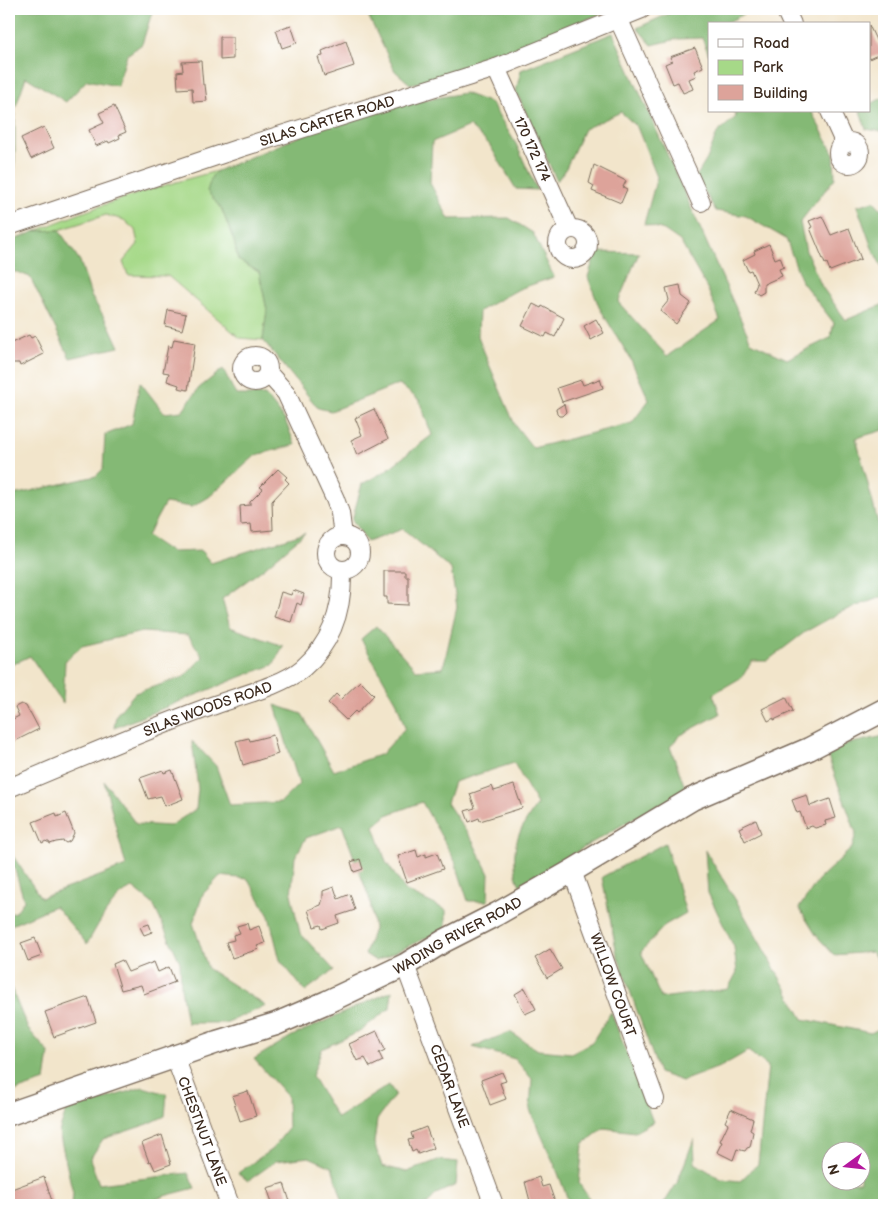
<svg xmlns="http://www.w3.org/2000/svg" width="893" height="1214" font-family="'Balsamiq Sans',sans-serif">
	<rect width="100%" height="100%" fill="#fff"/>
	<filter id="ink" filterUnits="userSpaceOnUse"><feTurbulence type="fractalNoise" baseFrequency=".02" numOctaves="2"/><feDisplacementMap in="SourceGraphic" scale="10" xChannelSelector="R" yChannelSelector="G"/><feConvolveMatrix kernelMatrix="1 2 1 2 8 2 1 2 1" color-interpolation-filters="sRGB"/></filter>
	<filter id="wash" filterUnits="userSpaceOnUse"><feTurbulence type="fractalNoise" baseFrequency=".0096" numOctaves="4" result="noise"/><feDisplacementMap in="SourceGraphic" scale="20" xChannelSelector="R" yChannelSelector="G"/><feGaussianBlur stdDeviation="1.12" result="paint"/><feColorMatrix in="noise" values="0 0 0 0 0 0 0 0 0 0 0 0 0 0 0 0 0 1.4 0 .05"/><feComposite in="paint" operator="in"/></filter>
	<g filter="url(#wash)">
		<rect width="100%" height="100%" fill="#f2e5cb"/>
		<!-- green -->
		<path fill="#a6d988" stroke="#708253" d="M217 171 212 176 208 191 222 210 234 241 238 260 259 272 267 310 263 340 240 338 168 276 128 275 123 262 138 244 135 230 124 220 106 215 59 230 36 231C95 206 155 187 217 171Z"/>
		<!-- forest -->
		<path fill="#84b974" stroke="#607249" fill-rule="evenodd" d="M9 9H153L142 44 127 55 117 86 87 80 66 102 26 77 15 109V160L11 196 9 182Z
			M365 9H613L436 79 410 84 395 71Z
			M679 9H747L745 13 725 24H709V55L702 38 677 39 652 45 637 28Z
			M613 33 751 342 787 359 830 338 834 323 802 282 786 239 746 216 716 211 696 177 707 159 717 133 736 117 734 111H811L834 154 835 178 800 222 806 251 822 287 846 320 884 304V430L856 438 877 519 884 541V596L841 612 805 632 767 661H752L742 677 713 694 720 714 679 736 670 747 686 790 684 796 651 808 520 885C516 878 516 874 515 866 513 837 522 828 537 804L514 763 454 782 447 803 473 842 489 874 488 901H468L455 861 422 802 387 815 374 826 386 862 406 891 446 910V929L376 961 365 954 374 929 370 900 342 825 306 838 295 857 291 894 300 933 334 970 305 991 280 960 269 916 248 879 220 876 203 894 193 923 208 969 266 1006 225 1023H187L181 988 180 962 153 904 133 888C113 894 97 927 87 944L55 906 9 926V914L16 912 24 900 9 850 41 898 126 866 104 781 136 824 170 826 196 809 198 789 192 741 216 766 230 805 281 802 299 784 275 705 302 714 334 771 382 754 405 728 397 703 361 639 376 626 416 670 443 668 457 607 451 569 403 529 367 542 352 520 362 484 384 472 432 435 419 400 399 384 331 411 318 408 263 340 267 310 259 272 238 260 234 241 222 210 207 191 212 176 217 171 358 112 464 93 491 103 516 144 537 190 516 189 489 144 469 126 432 142 430 183 449 219 509 218 533 233 554 277 519 289 479 311 478 336 488 362 515 425 533 448 632 423 649 400 630 358 599 307 588 277 596 252 639 253 618 302 667 356 720 320 708 290 680 241 664 230 644 224 657 177 637 127 621 112 584 129 566 168 557 181 516 91 521 70Z
			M884 97V132L866 129 860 111H869V105Z
			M874 201 884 212V271L872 248 857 206Z
			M59 230 80 261 91 296 109 325 119 347 70 358 30 277 17 272H9V242L36 231Z
			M223 369 236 395H265L285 420 295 445 256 455 209 497 192 507 165 503 147 536 171 552 201 551 211 563 305 533 263 569 222 599 230 627 283 646 273 665 243 676 114 728 116 715 135 693 184 677 203 657 188 635 142 632 82 646 65 661 63 704 30 656 9 666V496L96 476 103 469 105 435 132 424 140 382 164 413 182 411 199 388Z
			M884 736V969L872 952 834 955 816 935 799 908 818 880 852 848 856 833 827 754 834 747Z
			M665 843 686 913 665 925 641 952 661 998 728 989 737 972 734 947 708 893 705 850 738 904 803 1019 871 1033 884 1026V1205H663L677 1183 694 1139 695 1163 721 1179 740 1181 758 1164 768 1066 748 1051 722 1066 682 1081 659 1073 617 954 602 877ZM830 1152H860V1182H830Z
			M9 983 28 1029 49 1053 45 1081 9 1093Z
			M392 991 390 1008 360 1031 322 1049 312 1076 337 1118 389 1085 395 1094 377 1120 374 1143 382 1166 407 1172 438 1160 458 1162 456 1185 436 1194 427 1205H344L332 1167 309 1157 276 1161 248 1181 238 1173 272 1149 288 1129 287 1096 254 1059 292 1036Z
			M611 1012 653 1122 635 1132 604 1128 583 1144 579 1183 593 1205H570L556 1168 530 1110 532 1079 515 1059 473 1047 510 1032 538 1050 571 1053 592 1042Z
			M143 1087 167 1094 165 1116 148 1124 103 1139 90 1159 99 1184 188 1173 195 1188 164 1196 144 1205H72L73 1193 59 1132 66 1111Z"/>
		<g id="blocks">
			<!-- building -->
			<path fill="#dda39a" d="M291 25 297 43 282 48 276 30Z
				M869 25 882 53 869 59Z
				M220 37H233V59L220 60Z
				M346 41 354 66 324 76 318 57 323 56 322 51Z
				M695 48 703 67 694 71 696 76 689 79 693 89 683 93 678 82 673 84 665 64 672 61 670 57Z
				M201 61 203 85H205L207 101 193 102 192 88 178 89 177 72 183 71 182 62Z
				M114 106 126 132 119 135 120 138 109 143 108 141 96 146 89 130 104 123 99 113Z
				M44 127 54 148 31 159 21 138Z
				M594 165 626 181 623 187 627 189 621 203 592 191 594 186 589 183Z
				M822 216 831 235 849 228 861 259 830 271 827 263 825 264 810 228 812 227 809 221Z
				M769 244 775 259 780 257 784 267 779 269 782 276 764 284V292L759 295 754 291 757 284 751 270 748 271 743 260 755 254 754 251Z
				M680 285 682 296 691 303 676 324 660 311 669 300 666 288Z
				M533 304 541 308 542 306 564 318 555 337 547 333 545 337 522 326Z
				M168 310 186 314 182 330 165 326Z
				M596 319 604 333 591 340 584 326Z
				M29 335 31 338 35 336 44 354 20 366 19 363H9V344Z
				M174 339 195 343 188 390 178 388 179 385 167 381 169 373 163 372 168 346 172 347Z
				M600 379 603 388 562 402 557 388 581 380 583 385Z
				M564 404 566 412 562 416H559L557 414 556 409Z
				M374 409 388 439 357 455 351 440 362 435 355 418Z
				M278 469 287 477 285 479 289 483 272 501 273 530 252 532 251 524 241 525 240 506 250 505V502L263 489 260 487Z
				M384 571H405V576H408V605L387 604V597H384Z
				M293 590 304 594 301 605 297 603 291 622 274 617 281 592 291 595Z
				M360 681 374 695 357 713 355 711 346 720 328 703 336 694 341 699Z
				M786 697 793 711 774 720V718L768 721 762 709Z
				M21 704 26 706 29 712H30L39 729 9 744V721L19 716 15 707Z
				M273 735 278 754 243 765 236 741 249 738 250 741Z
				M163 770 164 773 172 770 183 799 165 806 161 796 148 799 140 778Z
				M514 785 522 808 480 821 479 818 469 822 465 811 475 808 470 794 492 786 494 791Z
				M807 795 810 806 830 799 836 818 825 821 826 825 815 828 812 826 806 828 800 812 797 813 792 800Z
				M56 813 57 817 66 813 74 833 70 841 66 843 63 841 56 842 50 844 49 842H47L46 841 42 843 33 822Z
				M756 820 761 833 745 841 739 828Z
				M416 850 418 857 426 854V857L437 853 443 869 407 882 398 856Z
				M360 859 363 869 354 872 351 862Z
				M334 887 338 899 350 894 355 910 337 916 339 923 322 929 321 925 314 927 308 910 321 905 323 898V891Z
				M247 923 249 930 259 926 265 943 257 946 259 949 232 958 226 942 234 940 233 935 240 933 237 926Z
				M149 924 152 932 144 935 140 927Z
				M35 938 42 956 28 961 21 943Z
				M550 949 562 969 547 978 535 958Z
				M122 960 128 972 154 962 158 972 169 967 175 982 144 994 141 985 121 990 113 964Z
				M525 988 536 1009 525 1014 515 994Z
				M88 997 96 1022 54 1037 45 1012Z
				M377 1031 385 1050 379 1053 383 1061 370 1067 365 1058 357 1061 349 1044Z
				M502 1072 506 1081 500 1083 506 1099 490 1105 481 1080Z
				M248 1091 256 1116 240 1121 232 1096Z
				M731 1109 753 1119 750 1130 753 1132 750 1147 747 1148 745 1151 737 1149 733 1160 717 1152 722 1142 720 1141 728 1124 725 1122Z
				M426 1127 434 1148 418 1154 416 1150 412 1152 408 1140 413 1139 411 1133Z
				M162 1135 171 1164 155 1170 151 1161 149 1162 142 1143Z
				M44 1177 52 1201 38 1205H13L9 1190Z
				M539 1177 542 1187 549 1185 556 1205H531L525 1182Z
				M284 1183 291 1205H273L267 1188Z"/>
		</g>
	</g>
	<g filter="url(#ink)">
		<use href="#blocks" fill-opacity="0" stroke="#7b6b5b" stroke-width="1"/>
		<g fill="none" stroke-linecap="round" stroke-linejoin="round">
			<defs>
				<g id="minor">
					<path d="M785 9 792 24"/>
					<path d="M618 18 701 202"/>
					<path id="s1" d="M496 68 569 229"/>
					<path d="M830 111 845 144"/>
					<circle cx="849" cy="153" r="11"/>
					<path id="s2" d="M9 226 240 148 496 68 642 9"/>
					<circle cx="573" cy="244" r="15"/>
					<circle cx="255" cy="369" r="13"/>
					<path d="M268 373 286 393 335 499 340 513 343 536"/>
					<circle cx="343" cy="553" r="17"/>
					<path id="s3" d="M9 788C75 760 141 732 209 707 235 697 282 686 303 668 332 643 343 608 342 570"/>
					<path id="s4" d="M572 871 655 1099"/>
					<path id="s5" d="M405 965 494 1205"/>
					<path id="s6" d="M175 1057 230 1205"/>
				</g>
				<g id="major">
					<path id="s7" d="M9 1114 217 1042 276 1024 327 1002 405 965 444 941 497 914 572 871 692 799 809 749 884 710"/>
				</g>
			</defs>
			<!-- minor casing -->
			<use href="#minor" stroke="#7b6b5b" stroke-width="20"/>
			<!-- major casing -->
			<use href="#major" stroke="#7b6b5b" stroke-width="25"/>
			<!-- minor -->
			<use href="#minor" stroke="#fff" stroke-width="18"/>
			<!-- major -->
			<use href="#major" stroke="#fff" stroke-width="22"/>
		</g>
	</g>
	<g text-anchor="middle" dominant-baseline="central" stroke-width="5" stroke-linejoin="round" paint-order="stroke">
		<!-- street labels -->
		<g font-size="14" fill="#3b2a1e" stroke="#fff">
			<text stroke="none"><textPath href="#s2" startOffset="335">SILAS CARTER ROAD</textPath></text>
			<text stroke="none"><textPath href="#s1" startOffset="89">170 172 174</textPath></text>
			<text stroke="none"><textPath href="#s3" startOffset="214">SILAS WOODS ROAD</textPath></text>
			<text stroke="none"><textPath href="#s7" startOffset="484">WADING RIVER ROAD</textPath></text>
			<text stroke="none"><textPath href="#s4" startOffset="121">WILLOW COURT</textPath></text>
			<text stroke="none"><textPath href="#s5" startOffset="129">CEDAR LANE</textPath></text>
			<text stroke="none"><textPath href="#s6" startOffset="79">CHESTNUT LANE</textPath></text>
		</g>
	</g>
	<!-- margin -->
	<rect width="893" height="1214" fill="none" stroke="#fff" stroke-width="30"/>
	<!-- legend -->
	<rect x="708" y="22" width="162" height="90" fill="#ffffff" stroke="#b1aaa5"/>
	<rect x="718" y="39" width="25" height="8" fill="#ffffff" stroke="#b1aaa5"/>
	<text x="753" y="48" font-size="15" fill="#3b2a1e">Road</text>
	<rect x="718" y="60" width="25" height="15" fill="#a6d988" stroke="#b1aaa5"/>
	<text x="753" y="72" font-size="15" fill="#3b2a1e">Park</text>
	<rect x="718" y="85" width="25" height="15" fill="#dda39a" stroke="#b1aaa5"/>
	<text x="753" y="98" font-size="15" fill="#3b2a1e">Building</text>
	<!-- north arrow -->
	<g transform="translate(846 1166) rotate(255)"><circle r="24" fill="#ffffff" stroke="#b1aaa5"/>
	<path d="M0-4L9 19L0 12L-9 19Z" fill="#b5179e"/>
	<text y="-8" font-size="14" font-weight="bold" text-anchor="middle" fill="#3b2a1e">N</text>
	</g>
</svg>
